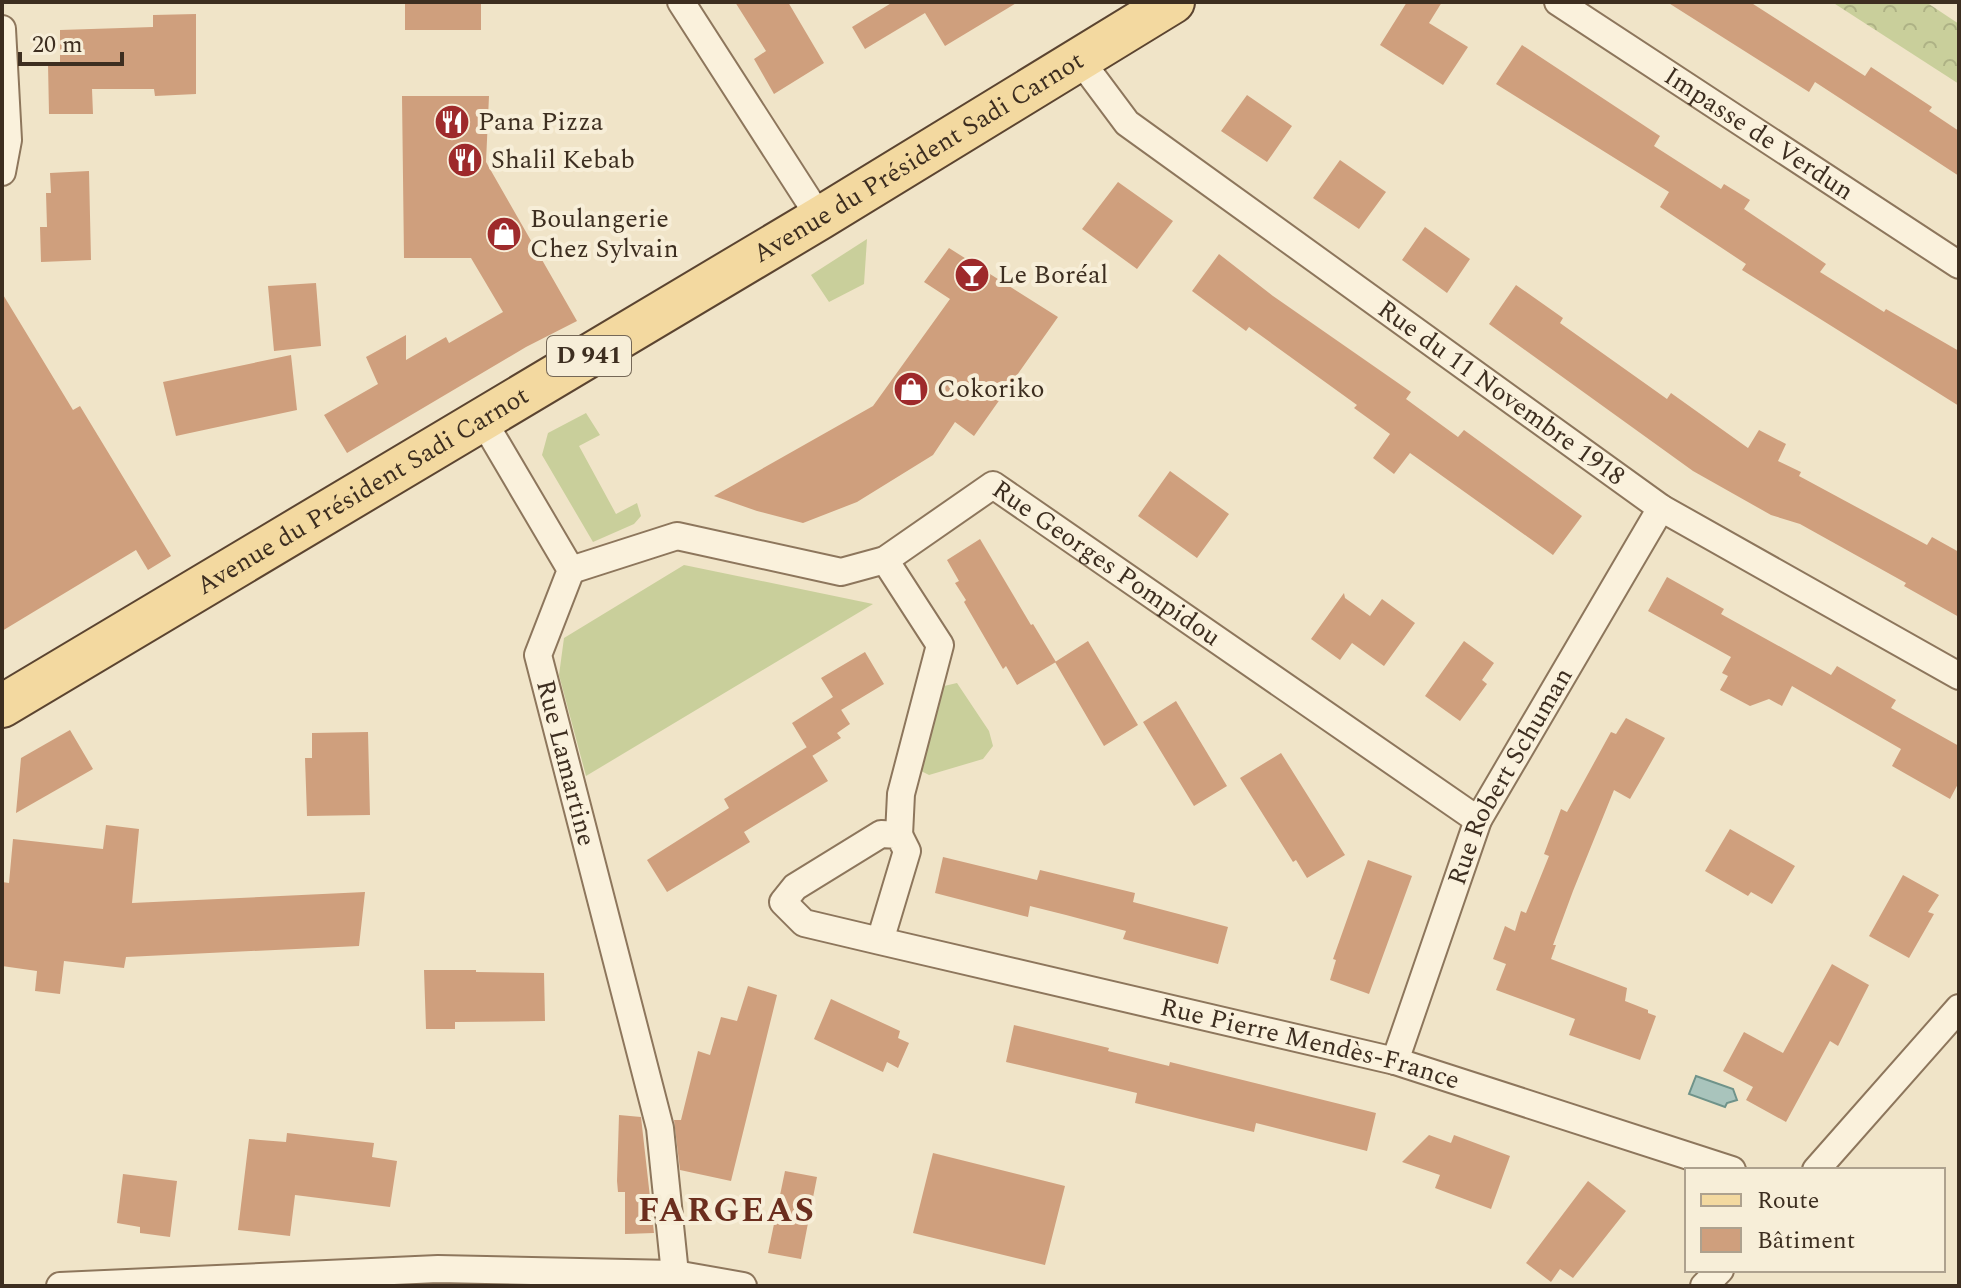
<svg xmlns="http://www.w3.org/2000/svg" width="1961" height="1288" font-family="Spectral,serif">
	<defs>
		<pattern id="park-crowns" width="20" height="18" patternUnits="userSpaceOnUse" patternTransform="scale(2)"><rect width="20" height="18" fill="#c9cf9b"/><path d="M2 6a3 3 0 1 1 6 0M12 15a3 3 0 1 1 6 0" fill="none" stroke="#aeb285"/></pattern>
	</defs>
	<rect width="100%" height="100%" fill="#f0e4c8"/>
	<!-- grass -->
	<path fill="#c9cf9b" d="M867 239 864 284 829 302 811 275Z
		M586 413 600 435 579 446 616 514 637 503 641 516 634 524 593 542 542 455 548 433Z
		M684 565 873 604 586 776 559 675 564 638Z
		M957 683 989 731 993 746 983 759 929 775 919 770 939 692 944 686Z"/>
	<!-- park -->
	<path fill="url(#park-crowns)" d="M1832 2H1926L1959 24V84Z"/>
	<!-- water -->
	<path fill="#a9c4bc" stroke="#6f938a" stroke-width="2" d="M1696 1076 1733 1089 1737 1100 1727 1103 1725 1107 1689 1094Z"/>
	<!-- building -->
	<path fill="#cf9f7d" d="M405 2H481V30H405Z
		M735 2H788L824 63 774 94 754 59 766 51Z
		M893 2H1018L945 46 925 13 865 49 852 27Z
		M1407 2H1442L1429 23 1468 47 1443 85 1380 45Z
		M1667 2H1750L1865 76 1871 67 1932 107 1929 111 1959 131V176L1815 82 1809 92Z
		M196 14V94L155 96 154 89H92L93 114H49L48 64H60V30L153 27V15Z
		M1522 45 1660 136 1654 146 1721 189 1724 184 1750 200 1744 209 1826 264 1820 272 1884 312 1886 309 1959 351V406L1742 270 1746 264 1660 207 1669 192 1496 84Z
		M1247 95 1292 126 1267 162 1221 131Z
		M402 96H489L486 162 577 321 526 347 347 453 324 415 378 384 366 357 406 335V360L446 337 449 343 503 312 471 258H404Z
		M1340 160 1386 192 1359 229 1313 198Z
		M89 171 91 260 41 262 40 227H47L46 193H51L50 173Z
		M1118 182 1173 221 1137 269 1082 229Z
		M1425 227 1470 259 1447 293 1402 260Z
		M949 248 1058 317 974 436 955 422 933 455 857 502 803 523 757 511 714 496 873 406 950 299 924 282Z
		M1219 254 1273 296 1411 392 1406 399 1458 437 1464 430 1582 516 1553 555 1410 453 1394 474 1373 458 1390 434 1354 408 1357 405 1249 327 1246 331 1192 291Z
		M316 283 321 346 274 351 268 286Z
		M1516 285 1563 318 1560 323 1667 399 1671 393 1748 448 1759 430 1786 444 1778 461 1801 472 1799 476 1927 545 1932 537 1959 552V617L1904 586 1906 583 1800 524 1771 515 1693 471 1489 324Z
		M2 293 73 410 80 406 171 556 148 570 136 550 2 631Z
		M291 355 297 410 176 436 163 382Z
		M1170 471 1229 514 1197 558 1138 516Z
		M980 539 1031 625 1033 624 1056 662 1017 685 1006 666 1003 669 964 602 966 600 955 583 959 581 947 560Z
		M1667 577 1724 609 1721 614 1831 675 1837 666 1896 700 1891 708 1959 746V782L1950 799 1892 766 1901 749 1792 686 1782 706 1769 699 1750 706 1720 690 1728 676 1722 673 1731 657 1648 611Z
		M1344 593 1345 598 1370 616 1382 599 1415 623 1384 666 1352 643 1340 660 1311 639Z
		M1088 641 1138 725 1104 746 1055 662Z
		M1464 641 1494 663 1482 680 1487 684 1460 721 1425 696Z
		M865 652 884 684 841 710 840 708 850 724 837 733 841 738 812 756 792 723 833 697 821 678Z
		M1176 701 1227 786 1194 806 1143 722Z
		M1626 718 1665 738 1630 799 1614 790 1573 891 1553 945H1556L1551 959 1627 988 1625 1001 1648 1010V1013L1656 1016 1640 1060 1569 1035 1575 1019 1496 990 1506 964 1493 959 1505 926 1515 931 1521 911 1526 913 1549 856 1544 854 1561 809 1567 812 1611 732 1616 734Z
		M70 730 93 769 16 813 21 758Z
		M368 732 370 815 307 816 305 758H312V733Z
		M807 747 828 781 744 832 750 842 667 892 647 860 729 808 724 799Z
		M1281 753 1345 855 1307 878 1296 860 1293 862 1240 778Z
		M106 825 139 829 132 903 365 892 359 946 126 957 124 968 64 961 60 994 35 991 37 971 2 966V882L9 883 13 839 103 849Z
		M1730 829 1795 866 1772 904 1751 892 1748 896 1705 871Z
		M943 857 1037 880 1040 870 1077 879 1135 893 1133 902 1228 927 1218 964 1123 939 1126 931 1066 915 1030 906 1028 917 935 893Z
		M1368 860 1412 876 1369 994 1330 980 1336 960 1333 959Z
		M1903 875 1939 895 1928 912 1934 914 1909 958 1869 936Z
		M1832 964 1869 985 1838 1046 1830 1041 1786 1122 1746 1100 1753 1087 1723 1071 1744 1032 1783 1053Z
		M424 970H476V972L544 973 545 1021 455 1022V1029H426Z
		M748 986 777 995 731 1181 680 1170 674 1120H681L698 1051 710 1055 721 1017 737 1021Z
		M831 999 900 1031 898 1038 909 1043 898 1068 887 1062 883 1072 814 1039Z
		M1014 1025 1109 1048 1108 1051 1169 1066 1170 1062 1376 1113 1367 1151 1256 1123 1254 1132 1200 1119 1135 1103 1137 1093 1006 1062Z
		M619 1115 641 1117 654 1233 625 1234V1192H618L617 1181Z
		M287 1133 374 1143 372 1157 397 1161 390 1207 295 1195 290 1236 238 1230 249 1139 286 1142Z
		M1429 1135 1451 1143 1454 1135 1510 1156 1491 1209 1435 1188 1440 1175 1402 1162Z
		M933 1153 1065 1186 1045 1265 913 1233Z
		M785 1171 817 1177 801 1259 768 1253Z
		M123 1174 177 1181 170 1237 140 1233V1227L117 1223Z
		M1588 1181 1626 1211 1573 1278 1560 1269 1551 1282 1526 1263Z"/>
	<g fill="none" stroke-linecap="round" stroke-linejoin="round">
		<defs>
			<g id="minor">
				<path d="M681 2 820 218"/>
				<path id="s1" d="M1558 2 1959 265"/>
				<path d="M2 29 8 140 2 172"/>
				<path id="s2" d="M1080 60 1127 123 1661 508 1959 676"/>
				<path id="s3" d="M482 419 571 570 538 655 660 1128 675 1274"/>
				<path d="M885 560 940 645 901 794 899 835"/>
				<path id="s4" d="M571 570 677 536 841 572 885 560 993 485 1478 820"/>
				<path id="s5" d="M880 941 907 851 899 835 881 834 795 887 783 902 804 923 880 941 1395 1061 1732 1170"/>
				<path id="s6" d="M1395 1061 1478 820 1661 508"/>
				<path d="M1816 1170 1959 1008"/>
				<path d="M60 1286 438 1269 675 1274 743 1286"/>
				<path d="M1704 1286 1720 1270"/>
			</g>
			<g id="primary">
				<path id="s7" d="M2 706 820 218 1173 2"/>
			</g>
		</defs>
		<!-- minor casing -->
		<use href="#minor" stroke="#8d765c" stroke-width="30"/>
		<!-- primary casing -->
		<use href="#primary" stroke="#5b4430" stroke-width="46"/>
		<!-- minor -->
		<use href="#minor" stroke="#faf1dc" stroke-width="26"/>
		<!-- primary -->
		<use href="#primary" stroke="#f3d9a0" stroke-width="42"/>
	</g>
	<!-- icons -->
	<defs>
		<symbol id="restaurant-disc" viewBox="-11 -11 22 22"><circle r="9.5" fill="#9e2a2b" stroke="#f7eed8"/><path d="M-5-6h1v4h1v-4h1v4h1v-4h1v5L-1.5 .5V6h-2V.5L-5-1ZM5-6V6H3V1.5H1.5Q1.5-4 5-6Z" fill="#fff"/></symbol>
		<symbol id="shop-disc" viewBox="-11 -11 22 22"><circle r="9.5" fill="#9e2a2b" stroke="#f7eed8"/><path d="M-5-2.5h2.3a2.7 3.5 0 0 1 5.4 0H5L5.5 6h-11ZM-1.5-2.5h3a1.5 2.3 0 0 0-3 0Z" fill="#fff"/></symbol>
		<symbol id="bar-disc" viewBox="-11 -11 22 22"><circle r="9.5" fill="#9e2a2b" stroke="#f7eed8"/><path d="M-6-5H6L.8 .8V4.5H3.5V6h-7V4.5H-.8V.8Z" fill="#fff"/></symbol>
	</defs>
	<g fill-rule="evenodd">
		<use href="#restaurant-disc" x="432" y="102" width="40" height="40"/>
		<use href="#restaurant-disc" x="445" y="140" width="40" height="40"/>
		<use href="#shop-disc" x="484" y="214" width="40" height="40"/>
		<use href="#bar-disc" x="952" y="255" width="40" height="40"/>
		<use href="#shop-disc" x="891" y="369" width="40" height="40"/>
	</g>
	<g text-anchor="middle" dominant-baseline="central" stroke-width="8" stroke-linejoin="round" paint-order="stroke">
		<!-- shield labels -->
		<rect fill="#f7eed8" stroke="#756857" stroke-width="2" x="547" y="336" width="84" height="40" rx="6"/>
		<g font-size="24" font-weight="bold" fill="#3d2e20">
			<text x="589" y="356">D 941</text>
		</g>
		<!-- poi labels -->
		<g font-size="26" fill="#3d2e20" stroke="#f7eed8" text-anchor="start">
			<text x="478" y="122">Pana Pizza</text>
			<text x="491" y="160">Shalil Kebab</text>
			<text x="530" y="219">Boulangerie<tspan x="530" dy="30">Chez Sylvain</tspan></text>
			<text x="998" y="275">Le Boréal</text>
			<text x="937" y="389">Cokoriko</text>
		</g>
		<!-- street labels -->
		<g font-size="26" fill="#3d2e20" stroke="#f7eed8">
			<text stroke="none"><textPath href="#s1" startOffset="240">Impasse de Verdun</textPath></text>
			<text stroke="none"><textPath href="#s7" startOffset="1068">Avenue du Président Sadi Carnot</textPath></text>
			<text stroke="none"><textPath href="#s2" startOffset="540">Rue du 11 Novembre 1918</textPath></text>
			<text stroke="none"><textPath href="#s7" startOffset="420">Avenue du Président Sadi Carnot</textPath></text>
			<text stroke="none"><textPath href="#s4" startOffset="594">Rue Georges Pompidou</textPath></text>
			<text stroke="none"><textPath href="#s3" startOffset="378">Rue Lamartine</textPath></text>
			<text stroke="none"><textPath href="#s6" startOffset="308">Rue Robert Schuman</textPath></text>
			<text stroke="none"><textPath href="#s5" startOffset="800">Rue Pierre Mendès-France</textPath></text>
		</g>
		<!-- district labels -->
		<g font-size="34" font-weight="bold" letter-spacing="2" fill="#6b2e1e" stroke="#f7eed8">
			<text x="727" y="1211">FARGEAS</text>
		</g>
	</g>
	<!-- border -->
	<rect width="1961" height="1288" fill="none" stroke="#3d2e20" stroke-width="8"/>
	<!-- legend -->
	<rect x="1685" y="1168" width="260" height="104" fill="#f7eed8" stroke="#ada18e" stroke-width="2"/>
	<rect x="1701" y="1194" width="40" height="12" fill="#f3d9a0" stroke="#ada18e" stroke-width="2"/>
	<text x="1757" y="1208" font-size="24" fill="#3d2e20">Route</text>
	<rect x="1701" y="1228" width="40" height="24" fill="#cf9f7d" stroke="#ada18e" stroke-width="2"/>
	<text x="1757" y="1248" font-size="24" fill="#3d2e20">Bâtiment</text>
	<!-- scale -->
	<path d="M20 52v12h102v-12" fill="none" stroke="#3d2e20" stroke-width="4"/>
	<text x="32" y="52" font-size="24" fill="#3d2e20" stroke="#f7eed8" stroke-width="6" paint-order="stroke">20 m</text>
</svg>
